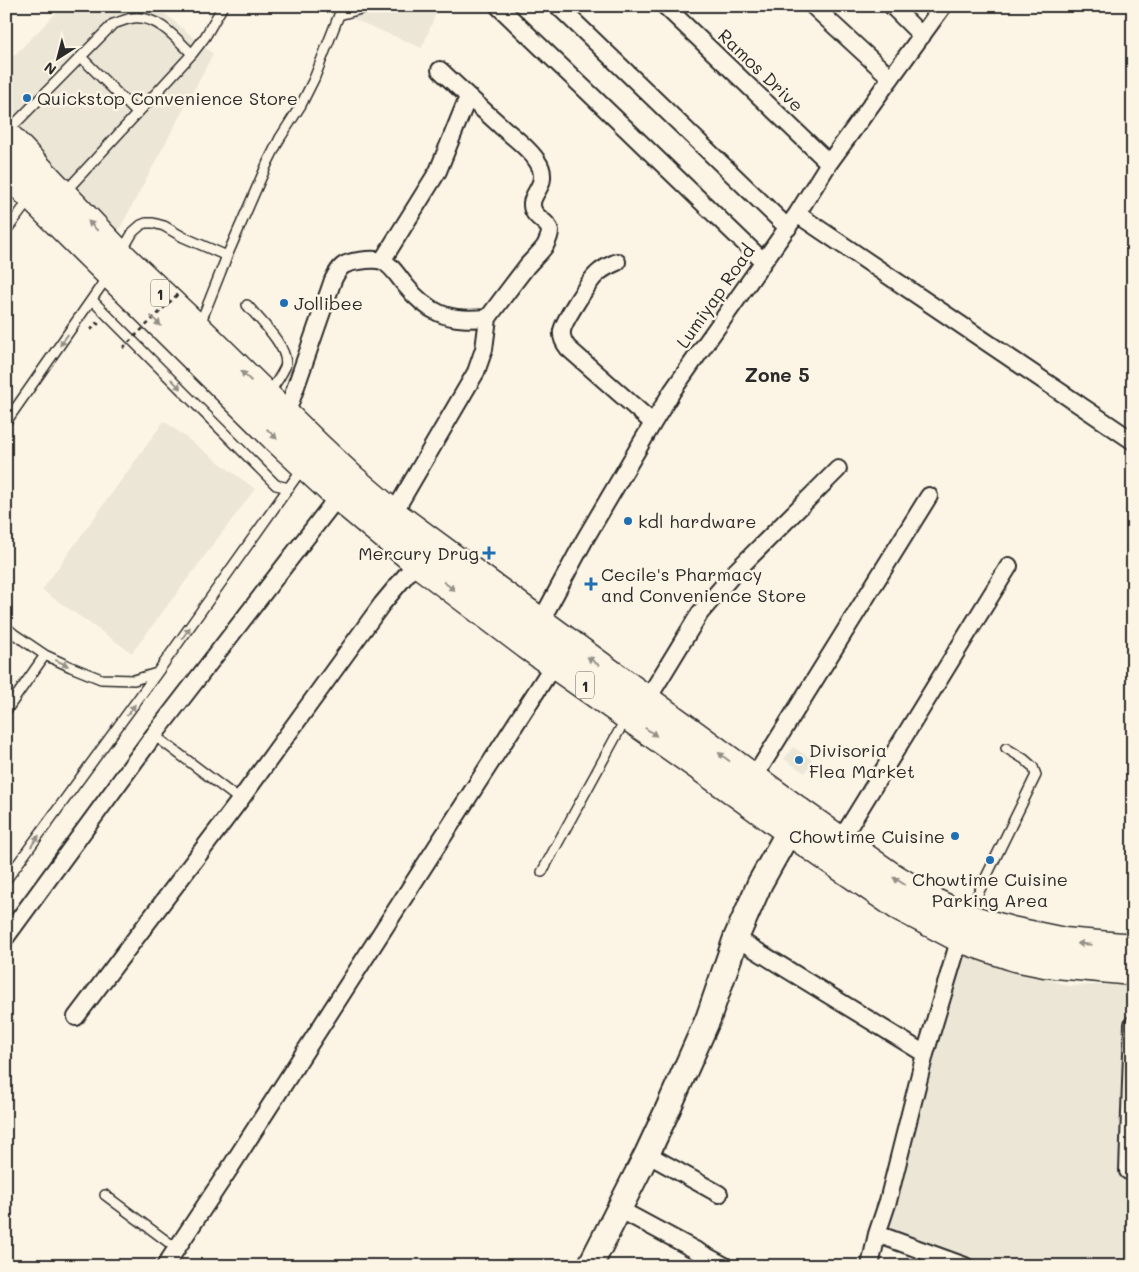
<svg xmlns="http://www.w3.org/2000/svg" width="1139" height="1272" font-family="Mali,sans-serif">
	<rect width="100%" height="100%" fill="#fcf5e5"/>
	<filter id="ink" filterUnits="userSpaceOnUse"><feTurbulence type="fractalNoise" baseFrequency=".02" numOctaves="2"/><feDisplacementMap in="SourceGraphic" scale="10" xChannelSelector="R" yChannelSelector="G"/><feConvolveMatrix kernelMatrix="1 2 1 2 8 2 1 2 1" color-interpolation-filters="sRGB"/></filter>
	<g filter="url(#ink)">
		<!-- built -->
		<path fill="#ece6d7" d="M63 6H156L213 54 118 232 6 117V64Z
			M322 6H439L422 48Z
			M164 421 255 489 132 653 42 590Z
			M793 747 813 760 805 773 784 759Z
			M961 952 1069 986 1133 984V1266H980L885 1230Z"/>
		<g fill="none" stroke-linecap="round" stroke-linejoin="round">
			<defs>
				<path id="lane" d="M81 57 137 113
					M6 133 113 24C120 22 126 19 133 18 157 15 176 38 192 54
					M65 192 192 54 205 37 223 6
					M6 231 30 199
					M122 251 133 232 141 225 146 223H153L164 226 183 237 227 256
					M92 300 276 485 289 488
					M247 305C258 318 291 349 285 367 281 376 274 386 268 394
					M200 324 227 256 268 162 280 138 301 105 314 79 339 15 372 6
					M6 422 108 276
					M6 627 14 634 45 655 71 667 101 679 134 680 157 673
					M6 711 45 655
					M154 735 240 800
					M542 872 626 718
					M6 880 157 673 304 466
					M967 916 1036 775 1033 767 1024 759 1006 748
					M105 1195 176 1248"/>
				<path id="street" d="M498 6 589 93 763 261
					M558 6 788 228
					M665 6 829 163
					M813 6 891 78
					M892 6 922 36
					M797 214 1133 441
					M382 261 438 171 468 97
					M617 262C610 265 603 268 597 274 590 280 563 322 562 331 561 338 564 343 568 348L653 423
					M286 415 333 280C340 266 343 263 359 261 366 260 376 259 382 261 392 265 399 278 406 286 415 297 426 307 439 313 454 320 472 319 488 318 501 300 514 283 527 266 533 259 540 253 545 246 547 242 550 236 550 231 548 220 531 218 532 203 533 193 543 187 542 175 542 171 540 165 537 161 529 148 513 137 502 127 481 108 460 89 440 70
					M393 514 476 372 484 349 488 318
					M536 630 585 539 653 423 673 390 797 214 829 163 943 6
					M647 700 700 613 735 572 838 469
					M753 779 929 496
					M840 841 1009 566
					M6 937 154 735 343 490
					M736 938 925 1054
					M76 1017 240 800 382 604 417 562
					M647 1154 719 1194
					M1128 1171 1133 1024
					M619 1209 725 1266
					M877 1234 965 1266
					M165 1266 230 1168 554 664
					M870 1266 877 1234 888 1201 925 1054 962 931"/>
				<path id="secondary" d="M590 1266 647 1154 667 1111 708 1019 736 938 760 883 789 831 800 815"/>
				<path id="highway" d="M6 135 120 255 198 329 318 447 352 479 393 514 450 556 801 813 889 875 933 902 966 918 1011 931 1064 942 1133 948
					M6 171 278 440 338 496 417 562 527 645 730 788 789 831 897 905 960 938 1015 957 1045 963 1133 971"/>
			</defs>
			<!-- lane casing -->
			<use href="#lane" stroke="#2b2b2b" stroke-width="12"/>
			<!-- street casing -->
			<use href="#street" stroke="#2b2b2b" stroke-width="20"/>
			<!-- secondary casing -->
			<use href="#secondary" stroke="#2b2b2b" stroke-width="28"/>
			<!-- highway casing -->
			<use href="#highway" stroke="#2b2b2b" stroke-width="31"/>
			<!-- path -->
			<path stroke="#2b2b2b" stroke-width="2.5" stroke-dasharray="4 4" stroke-linecap="butt" d="M91 330 96 323 100 325"/>
			<!-- lane -->
			<use href="#lane" stroke="#fcf5e5" stroke-width="9"/>
			<!-- street -->
			<use href="#street" stroke="#fcf5e5" stroke-width="16"/>
			<!-- secondary -->
			<use href="#secondary" stroke="#fcf5e5" stroke-width="24"/>
			<!-- highway -->
			<use href="#highway" stroke="#fcf5e5" stroke-width="28"/>
			<!-- path-bridge -->
			<path stroke="#2b2b2b" stroke-width="2.5" stroke-dasharray="4 4" stroke-linecap="butt" d="M123 348 179 293"/>
		</g>
		<!-- one-way arrows -->
		<defs><path id="oneway-solid" d="M-6-.8H1V-3.2L6.5 0L1 3.2V.8H-6Z" transform="scale(1.25)"/></defs>
		<g fill="#949088">
			<use href="#oneway-solid" transform="translate(93 226) rotate(-134)"/>
			<use href="#oneway-solid" transform="translate(156 321) rotate(44)"/>
			<use href="#oneway-solid" transform="translate(64 340) rotate(125)"/>
			<use href="#oneway-solid" transform="translate(246 376) rotate(-136)"/>
			<use href="#oneway-solid" transform="translate(176 384) rotate(45)"/>
			<use href="#oneway-solid" transform="translate(272 434) rotate(44)"/>
			<use href="#oneway-solid" transform="translate(449 586) rotate(37)"/>
			<use href="#oneway-solid" transform="translate(186 633) rotate(-55)"/>
			<use href="#oneway-solid" transform="translate(593 661) rotate(-144)"/>
			<use href="#oneway-solid" transform="translate(62 663) rotate(25)"/>
			<use href="#oneway-solid" transform="translate(131 710) rotate(-54)"/>
			<use href="#oneway-solid" transform="translate(651 732) rotate(35)"/>
			<use href="#oneway-solid" transform="translate(724 757) rotate(-143)"/>
			<use href="#oneway-solid" transform="translate(35 841) rotate(-54)"/>
			<use href="#oneway-solid" transform="translate(899 881) rotate(-148)"/>
			<use href="#oneway-solid" transform="translate(1084 944) rotate(-175)"/>
		</g>
	</g>
	<!-- markers -->
	<g fill="#1f6fb2" stroke="#fcf5e5" stroke-width="2">
		<circle cx="27" cy="98" r="5"/>
		<circle cx="284" cy="303" r="5"/>
		<circle cx="628" cy="521" r="5"/>
		<path d="M486.5 545.5h5v5h5v5h-5v5h-5v-5h-5v-5h5z"/>
		<path d="M588.5 576.5h5v5h5v5h-5v5h-5v-5h-5v-5h5z"/>
		<circle cx="799" cy="760" r="5"/>
		<circle cx="955" cy="836" r="5"/>
		<circle cx="990" cy="860" r="5"/>
	</g>
	<g text-anchor="middle" dominant-baseline="central" stroke-width="5" stroke-linejoin="round" paint-order="stroke">
		<!-- shield labels -->
		<g fill="#fcf5e5" stroke="#6a6863" stroke-width="1">
			<rect x="151" y="279.5" width="18" height="27" rx="4"/>
			<rect x="576" y="671.5" width="18" height="27" rx="4"/>
		</g>
		<g font-size="16" font-weight="bold" fill="#2b2b2b">
			<text x="160" y="293">1</text>
			<text x="585" y="685">1</text>
		</g>
		<!-- street labels -->
		<g font-size="18" fill="#2b2b2b" stroke="#fcf5e5">
			<text transform="translate(761 70) rotate(44)">Ramos Drive</text>
			<text transform="translate(715 296) rotate(-55)">Lumiyap Road</text>
		</g>
		<!-- poi labels -->
		<g font-size="18" fill="#2b2b2b" stroke="#fcf5e5" text-anchor="start">
			<text x="37" y="98">Quickstop Convenience Store</text>
			<text x="294" y="303">Jollibee</text>
			<text x="638" y="521">kdl hardware</text>
			<text x="479" y="553" text-anchor="end">Mercury Drug</text>
			<text x="601" y="574">Cecile's Pharmacy<tspan x="601" dy="21">and Convenience Store</tspan></text>
			<text x="809" y="750">Divisoria<tspan x="809" dy="21">Flea Market</tspan></text>
			<text x="945" y="836" text-anchor="end">Chowtime Cuisine</text>
			<text x="990" y="879" text-anchor="middle">Chowtime Cuisine<tspan x="990" dy="21">Parking Area</tspan></text>
		</g>
		<!-- neighbourhood labels -->
		<g font-size="19" font-weight="bold" fill="#2b2b2b" stroke="#fcf5e5">
			<text x="777" y="374">Zone 5</text>
		</g>
	</g>
	<!-- margin -->
	<rect width="1139" height="1272" fill="none" stroke="#fcf5e5" stroke-width="25"/>
	<rect x="12" y="12" width="1114" height="1247" fill="none" stroke="#2b2b2b" stroke-width="2" filter="url(#ink)"/>
	<!-- north arrow -->
	<g transform="translate(58 58) rotate(216)" stroke="#fcf5e5" stroke-width="4" paint-order="stroke">
	<path d="M0-4L9 19L0 12L-9 19Z" fill="#2b2b2b"/>
	<text y="-8" font-size="14" font-weight="bold" text-anchor="middle" fill="#2b2b2b">N</text>
	</g>
</svg>
